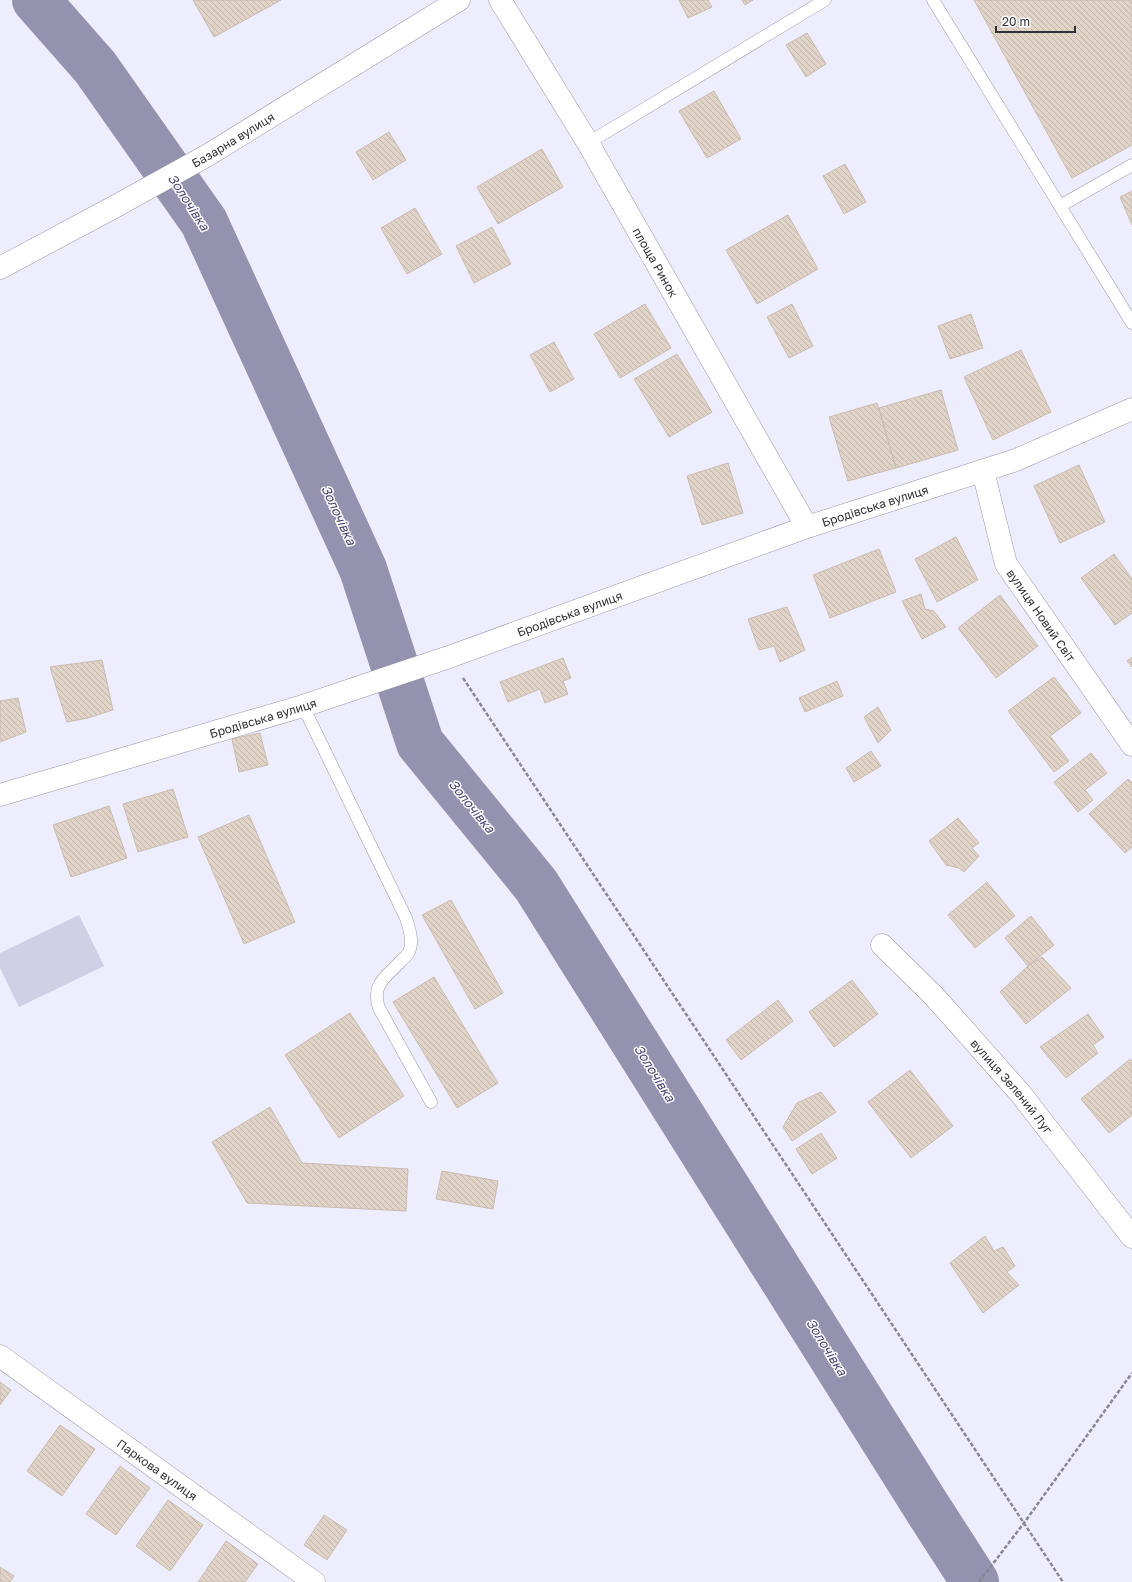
<svg xmlns="http://www.w3.org/2000/svg" width="1132" height="1582" font-family="'Golos Text',sans-serif">
	<defs>
		<pattern id="building-back-hatch" width="6" height="6" patternUnits="userSpaceOnUse"><rect width="6" height="6" fill="#e0d3c8"/><path d="M-1 5l2 2M0 0l6 6M5-1l2 2" fill="none" stroke="#c1b6ac"/></pattern>
	</defs>
	<rect width="100%" height="100%" fill="#eeedfd"/>
	<!-- pitch -->
	<path fill="#d0cfe5" d="M79 915 104 966 19 1007 0 968V953Z"/>
	<g fill="none" stroke-linecap="round" stroke-linejoin="round">
		<!-- river -->
		<path stroke="#9492af" stroke-width="48" d="M36 0 95 67 204 222 363 569 420 743 536 885 928 1509 975 1582"/>
	</g>
	<!-- building -->
	<path fill="url(#building-back-hatch)" stroke="#c9bcb1" d="M193 0H281L214 37Z
		M679 0H708L712 7 688 18Z
		M742 0H753L745 5Z
		M974 0H1132V145L1072 178Z
		M807 33 826 64 806 77 786 45Z
		M714 91 741 139 707 158 679 111Z
		M389 132 406 160 373 180 356 152Z
		M542 149 563 187 498 224 477 187Z
		M845 164 866 202 844 214 823 176Z
		M1132 191V225L1120 197Z
		M415 208 442 254 407 274 381 228Z
		M788 215 818 269 757 304 726 250Z
		M492 227 511 264 474 283 456 246Z
		M645 304 671 348 620 378 594 334Z
		M792 304 813 346 789 358 767 317Z
		M971 314 983 348 950 359 938 326Z
		M554 342 574 379 550 392 530 355Z
		M1021 350 1051 412 993 440 964 377Z
		M677 354 712 412 669 437 634 379Z
		M941 390 958 450 896 468 879 408Z
		M877 403 896 468 848 481 829 417Z
		M728 463 743 513 702 525 687 476Z
		M1079 465 1105 522 1060 543 1034 486Z
		M956 537 978 580 937 602 915 559Z
		M879 549 896 592 830 618 813 575Z
		M1114 554 1132 579V613L1115 625 1081 578Z
		M921 594 925 609 934 611 946 627 922 639 902 601Z
		M1000 595 1038 646 996 678 958 628Z
		M787 607 805 650 780 662 774 646 759 650 748 619Z
		M1132 657V667L1127 661Z
		M563 658 571 678 563 681 568 694 545 703 540 689 508 702 500 682Z
		M102 660 113 710 88 718 67 722 50 667Z
		M1054 677 1081 713 1050 736 1069 761 1054 772 1008 711Z
		M837 681 843 696 805 712 799 698Z
		M18 698 26 732 0 742V701Z
		M878 707 891 730 878 743 864 717Z
		M260 733 268 765 239 772 232 739Z
		M871 751 881 766 854 782 846 768Z
		M1091 753 1107 773 1085 790 1093 800 1078 812 1054 782Z
		M1128 779 1132 783V847L1125 853 1089 814Z
		M173 789 188 837 138 852 123 804Z
		M109 806 127 858 71 877 53 825Z
		M249 815 295 922 244 944 198 837Z
		M958 818 979 843 972 848 979 856 964 872 959 868 946 865 929 841Z
		M987 882 1015 916 975 948 948 915Z
		M451 900 503 993 475 1009 422 915Z
		M1031 916 1054 945 1028 966 1005 938Z
		M1042 957 1071 988 1026 1024 1000 992 1028 966Z
		M434 977 498 1083 457 1108 393 1002Z
		M852 980 878 1014 834 1047 809 1012Z
		M778 1000 793 1021 741 1060 726 1040Z
		M350 1013 404 1096 339 1138 285 1055Z
		M1088 1014 1104 1037 1093 1045 1098 1053 1066 1078 1040 1047Z
		M1130 1059 1132 1061V1115L1109 1133 1081 1099Z
		M910 1070 953 1126 911 1158 868 1102Z
		M821 1092 836 1112 792 1141 783 1127 797 1103Z
		M270 1107 302 1163 408 1169 406 1211 247 1203 212 1142Z
		M821 1133 837 1158 812 1174 796 1149Z
		M442 1171 498 1181 493 1209 436 1199Z
		M985 1236 994 1251 1003 1247 1015 1266 1007 1272 1019 1285 983 1313 950 1263Z
		M0 1382 11 1390 0 1405Z
		M60 1425 95 1449 62 1496 27 1471Z
		M120 1466 150 1488 116 1535 86 1514Z
		M168 1500 203 1525 170 1571 136 1546Z
		M324 1515 347 1530 327 1560 304 1545Z
		M226 1541 258 1564 245 1582H198Z
		M0 1567 14 1576 10 1582H0Z"/>
	<g fill="none" stroke-linecap="round" stroke-linejoin="round">
		<defs>
			<path id="service" d="M933 0 1132 323
				M588 143 825 0
				M1060 206 1132 165
				M303 706 406 918C409 928 414 941 409 952 408 955 404 958 401 961 386 977 371 984 379 1008L431 1102"/>
			<g id="minor">
				<path id="s1" d="M500 0 588 143 807 527"/>
				<path id="s2" d="M0 268 116 206 208 155 459 0"/>
				<path id="s3" d="M983 471 1006 564 1132 745"/>
				<path id="s4" d="M882 945 934 996 1020 1093 1132 1237"/>
				<path id="s5" d="M0 1356 314 1582"/>
			</g>
			<g id="tertiary">
				<path id="s6" d="M0 795 303 706 449 657 807 527 1016 460 1132 409"/>
			</g>
		</defs>
		<!-- service casing -->
		<use href="#service" stroke="#9998a6" stroke-width="13"/>
		<!-- minor casing -->
		<use href="#minor" stroke="#9998a6" stroke-width="23"/>
		<!-- tertiary casing -->
		<use href="#tertiary" stroke="#9998a6" stroke-width="23"/>
		<!-- path -->
		<path stroke="#888792" stroke-width="2.5" stroke-dasharray="4 2" stroke-linecap="butt" d="M463 678 1063 1582
			M979 1582 1024 1523 1132 1373"/>
		<!-- service -->
		<use href="#service" stroke="#fff" stroke-width="12"/>
		<!-- minor -->
		<use href="#minor" stroke="#fff" stroke-width="22"/>
		<!-- tertiary -->
		<use href="#tertiary" stroke="#fff" stroke-width="22"/>
	</g>
	<g text-anchor="middle" dominant-baseline="central" stroke-width="3" stroke-linejoin="round" paint-order="stroke">
		<!-- street labels -->
		<g font-size="12" fill="#313137" stroke="#fcfcff">
			<text stroke="none"><textPath href="#s2" startOffset="266">Базарна вулиця</textPath></text>
			<text stroke="none"><textPath href="#s1" startOffset="305">площа Ринок</textPath></text>
			<text stroke="none"><textPath href="#s6" startOffset="922">Бродівська вулиця</textPath></text>
			<text stroke="none"><textPath href="#s6" startOffset="598">Бродівська вулиця</textPath></text>
			<text stroke="none"><textPath href="#s3" startOffset="158">вулиця Новий Світ</textPath></text>
			<text stroke="none"><textPath href="#s6" startOffset="274">Бродівська вулиця</textPath></text>
			<text stroke="none"><textPath href="#s4" startOffset="192">вулиця Зелений Луг</textPath></text>
			<text stroke="none"><textPath href="#s5" startOffset="194">Паркова вулиця</textPath></text>
		</g>
		<!-- water labels -->
		<g font-size="13" font-style="italic" fill="#4b4572" stroke="#fcfcff">
			<text transform="translate(189 202) rotate(57)">Золочівка</text>
			<text transform="translate(339 515) rotate(65)">Золочівка</text>
			<text transform="translate(472 806) rotate(51)">Золочівка</text>
			<text transform="translate(655 1073) rotate(58)">Золочівка</text>
			<text transform="translate(827 1347) rotate(58)">Золочівка</text>
		</g>
	</g>
	<!-- scale -->
	<path d="M996 26v6h79v-6" fill="none" stroke="#313137" stroke-width="2"/>
	<text x="1002" y="26" font-size="12" fill="#313137" stroke="#fcfcff" stroke-width="3" paint-order="stroke">20 m</text>
</svg>
